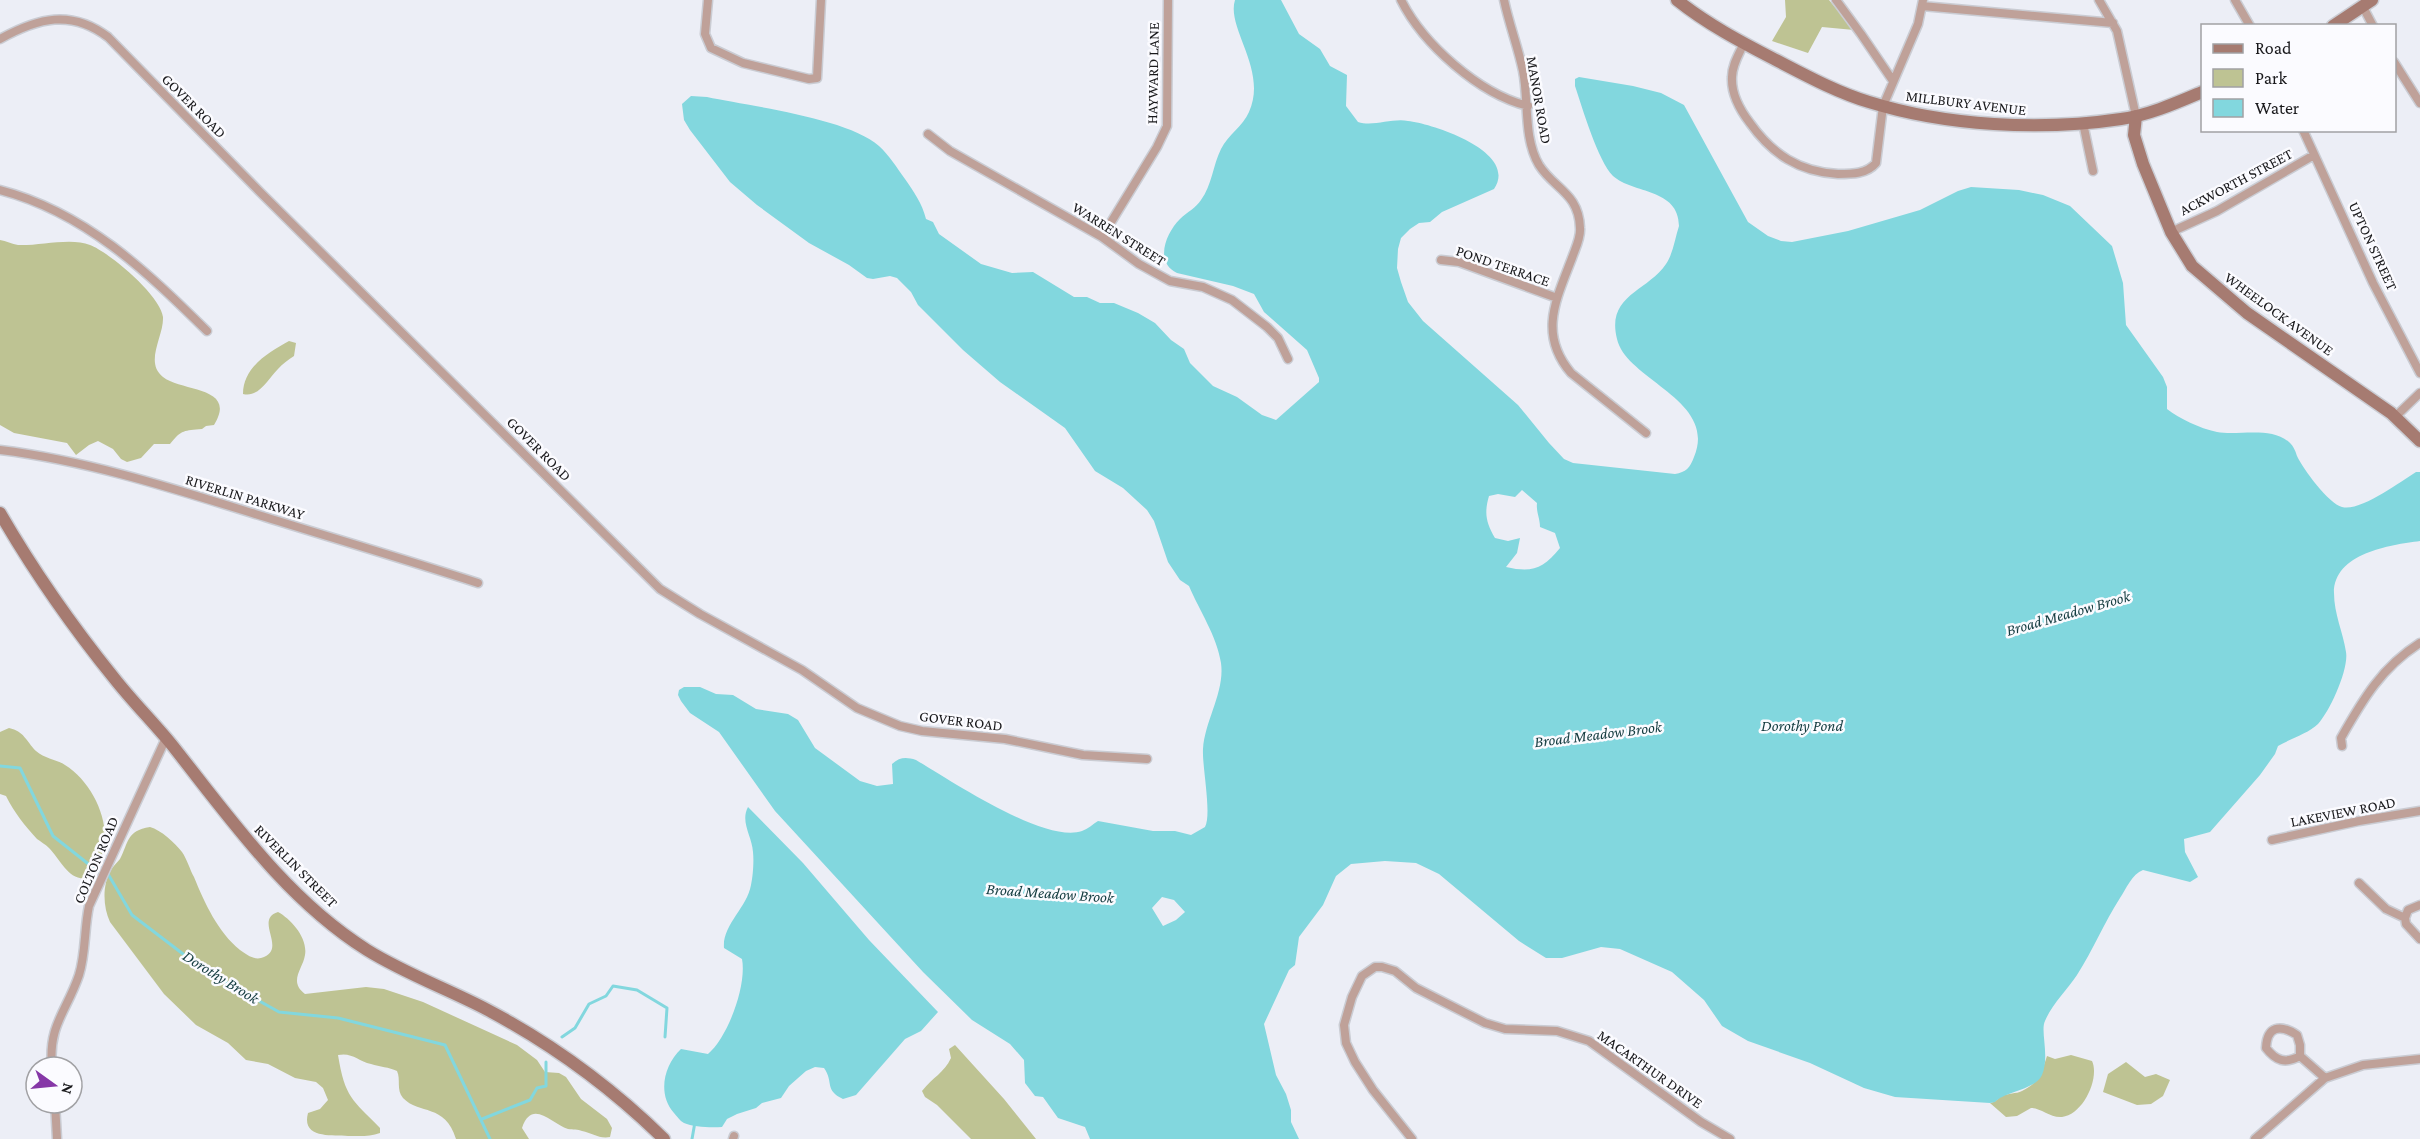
<svg xmlns="http://www.w3.org/2000/svg" width="2420" height="1139" font-family="'Crimson Pro',serif">
	<rect width="100%" height="100%" fill="#eceef6"/>
	<!-- green -->
	<path fill="#bec393" d="M1785 0H1829L1854 30 1822 27 1808 53 1772 41 1786 17Z
		M0 240C6 241 12 244 18 245 39 246 71 237 90 245 109 252 161 296 163 317 164 336 144 362 163 377 182 392 238 386 214 425L206 426 202 429C184 431 182 429 170 444H154L141 458 127 462 121 459 113 449 98 441 89 445 76 455 67 443 14 433 0 425Z
		M289 341 296 343 294 356C288 360 282 364 278 369 268 379 259 398 243 394 243 367 269 352 289 341Z
		M9 728C24 731 26 741 36 751 45 759 56 759 65 765 100 787 122 846 88 878 69 882 60 859 49 848 45 844 41 842 37 839 25 826 14 812 6 796L0 794V732Z
		M150 827C161 830 175 843 182 852 187 859 190 870 194 877 205 904 218 932 240 950 246 954 253 960 261 958 289 950 253 920 278 912 291 919 308 938 305 955 303 969 288 981 305 994L366 987 384 989 423 1002 517 1045 537 1060 545 1072 559 1073 566 1077 581 1099 607 1119 612 1128 610 1137C599 1139 592 1133 582 1131 578 1129 573 1130 568 1129 552 1124 532 1098 522 1128L529 1139H456C445 1103 419 1115 403 1098 396 1090 401 1079 397 1071 389 1067 380 1067 371 1064 358 1061 352 1052 338 1055 345 1098 352 1099 380 1128V1133C370 1137 359 1136 348 1136 332 1135 301 1139 308 1113L320 1109 328 1100 323 1088 316 1082 295 1078 268 1064 246 1060 228 1043 196 1025 164 994 110 922C103 907 102 885 111 870 113 866 117 863 120 859 129 842 126 831 150 827Z
		M955 1045 1004 1099 1036 1139H971L937 1105 925 1097 922 1091C933 1077 944 1073 951 1058L949 1049Z
		M2071 1055 2092 1061C2100 1078 2083 1115 2062 1117 2050 1118 2041 1108 2031 1108L2017 1116 2006 1117 1990 1103C1996 1102 1997 1099 2002 1096 2008 1093 2016 1094 2022 1091 2040 1082 2041 1074 2047 1056L2055 1059Z
		M2126 1062 2145 1077 2156 1074 2170 1080 2163 1096 2151 1104 2137 1105 2103 1092 2108 1074Z"/>
	<!-- water -->
	<path fill="#82d7de" fill-rule="evenodd" d="M1235 0H1281L1299 34 1320 49 1330 66 1347 75 1346 106 1358 122C1373 127 1392 118 1408 121 1434 124 1519 152 1494 189L1442 212 1430 222 1419 223 1410 229 1401 238 1398 249 1397 268 1401 282 1408 302 1423 321 1518 405 1549 443 1564 459 1573 463 1675 474C1686 472 1690 468 1694 457 1718 400 1626 380 1617 339 1606 295 1647 292 1666 264 1673 254 1675 238 1679 226 1679 188 1633 194 1613 176 1598 161 1582 107 1575 86V79L1579 77 1633 86 1661 93 1684 105 1748 222 1768 236 1781 241 1792 242 1848 231 1920 210 1958 191 1971 187 2019 190 2043 195 2070 206 2112 246 2123 283 2126 325 2163 377 2167 387V409C2180 419 2199 428 2217 432 2238 436 2270 426 2289 442 2294 446 2296 453 2297 456 2303 469 2329 504 2342 507 2360 512 2400 482 2416 472H2420V541C2390 545 2334 553 2334 593 2334 614 2343 632 2346 652 2349 669 2330 711 2318 724 2309 733 2290 739 2278 746L2275 754 2260 775 2210 832 2184 839 2185 852 2198 877 2190 882 2143 870C2132 874 2126 889 2120 898 2104 923 2093 950 2077 975 2067 990 2052 1004 2045 1021 2040 1031 2050 1056 2042 1075 2035 1090 2005 1091 1995 1102L1990 1103 1895 1097 1864 1088 1810 1063 1748 1041 1722 1026 1704 1000 1672 972 1620 949 1601 947 1562 958H1546L1519 941 1439 874 1416 863 1385 861 1351 864 1336 876 1323 905 1299 937 1295 965 1289 970 1264 1024 1276 1075 1286 1094 1291 1110V1122L1299 1139H1090L1085 1127 1058 1118 1043 1097 1035 1096 1025 1083 1024 1060 1010 1044 972 1020 923 972 775 811 719 732 690 713 681 701 678 695 679 690 684 687H700L716 694 733 695 756 709 788 714 798 720 815 748 860 781 877 786 893 784 892 764C900 757 906 757 916 760 950 780 1045 844 1082 831 1088 829 1093 824 1098 821L1153 831H1175L1191 835 1205 827C1212 814 1202 767 1203 749 1205 720 1225 692 1221 663 1217 636 1199 610 1189 586L1180 580 1168 562 1154 521 1147 510 1123 488 1095 471 1065 428 1000 382 963 350 918 305 911 292 897 278 890 276 873 279 867 278 849 265 809 243 757 205 730 182 690 130 684 120 682 104 691 96 707 97C749 106 848 118 879 146 889 155 897 168 905 179 914 192 922 203 926 219L933 222 939 234 981 264 1012 273 1033 272 1074 297H1087L1100 303H1114L1138 313 1155 323 1171 340 1184 349 1190 363 1213 386 1237 397 1262 415 1276 420 1319 382V378L1307 350 1264 312 1254 294 1233 286 1177 273C1154 262 1166 233 1180 219 1187 212 1196 208 1201 200 1212 185 1213 165 1221 149 1228 135 1243 126 1249 112 1268 70 1226 28 1235 0ZM1522 490 1537 503C1536 512 1540 518 1540 527L1555 533 1560 548C1543 569 1532 573 1506 567L1517 553 1520 538 1508 541 1495 538C1486 523 1484 513 1489 496L1498 494 1515 497ZM1162 897 1174 900 1185 912 1176 920 1163 926 1152 908Z
		M748 807 803 863 869 940 938 1012 921 1031 905 1039 856 1095 843 1099C824 1090 834 1082 824 1068L815 1067 806 1071 789 1086 781 1098 762 1103 756 1108 737 1114 727 1119 722 1127C711 1128 693 1127 684 1123 680 1121 676 1115 674 1113 657 1094 664 1065 681 1049L708 1054C728 1037 747 985 742 959L724 948C722 925 747 908 751 885 753 876 754 861 753 852 752 836 740 822 748 807Z"/>
	<g fill="none" stroke-linecap="round" stroke-linejoin="round">
		<!-- stream -->
		<path stroke="#82d7de" stroke-width="3" d="M0 766 20 768 53 836 96 870 108 874 132 915 204 970 279 1012 338 1018 445 1045 490 1139
			M562 1037 575 1028 589 1004 606 996 613 986 637 990 667 1008 665 1037
			M482 1119 530 1100 537 1088 546 1086V1062
			M692 1139 695 1122"/>
		<defs>
			<path id="street" d="M708 0 705 34 711 48 743 63 809 79 817 78 821 0
				M1401 0C1423 44 1479 94 1528 106
				M1504 0C1509 24 1518 47 1523 71 1529 100 1523 138 1539 165 1554 189 1579 193 1580 228 1581 238 1575 249 1572 258 1556 300 1538 334 1571 373L1646 433
				M1836 0 1861 34 1893 81
				M2099 0 2117 31 2136 116
				M2235 0 2250 26
				M1922 6 2113 23
				M2363 7 2373 26
				M0 39C38 18 71 9 108 37L261 193 660 589 700 614 802 670 857 708 900 726 922 731 1005 739 1083 755 1147 759
				M1744 43C1739 54 1732 65 1732 77 1731 95 1740 110 1750 123 1772 154 1799 172 1838 174 1852 174 1867 174 1876 163L1883 106 1918 24 1923 0
				M2394 62 2420 103
				M2083 123 2093 171
				M2303 130 2373 283 2420 373
				M928 134 950 151 1102 237 1139 264 1170 281 1203 287 1232 300 1267 327 1278 338 1288 359
				M0 190C85 212 146 271 207 331
				M2171 232 2217 211 2314 155
				M1102 237 1157 147 1167 126 1168 0
				M1441 260 1459 262 1557 298
				M2395 417 2420 393
				M0 450C90 461 178 490 265 517 336 539 407 560 478 583
				M2342 746 2341 738C2363 699 2382 667 2420 643
				M2272 840 2359 821 2420 811
				M2359 883 2386 909 2405 918 2406 924 2420 939
				M2405 918 2408 910 2420 905
				M2300 1056V1045L2297 1035C2280 1024 2267 1026 2266 1048 2276 1061 2285 1064 2300 1056L2325 1078
				M52 1067C48 1025 67 1011 79 975 86 953 84 929 89 906L166 738
				M55 1103 57 1139
				M733 1139 734 1136
				M1412 1139 1373 1090 1355 1062 1346 1043 1344 1025 1352 997 1362 976 1375 967H1382L1395 971 1416 988 1485 1023 1505 1029 1557 1031 1589 1041 1701 1122 1730 1139
				M2255 1139 2325 1078 2363 1065 2420 1059"/>
			<path id="secondary" d="M1677 0C1707 24 1741 42 1774 59 1805 75 1836 92 1869 102 1946 126 2041 131 2121 119 2149 115 2176 103 2202 92
				M2333 26 2372 0
				M2136 116 2134 135 2143 164 2171 232 2192 266 2247 313 2391 413 2420 441
				M0 513C33 570 72 626 114 678 132 701 153 722 172 745 230 818 286 899 367 950 404 973 445 988 484 1008 551 1043 610 1086 664 1139"/>
		</defs>
		<!-- street casing -->
		<use href="#street" stroke="#caccd3" stroke-width="11"/>
		<!-- secondary casing -->
		<use href="#secondary" stroke="#caccd3" stroke-width="15"/>
		<!-- street -->
		<use href="#street" stroke="#bfa199" stroke-width="8"/>
		<!-- secondary -->
		<use href="#secondary" stroke="#a67b71" stroke-width="12"/>
	</g>
	<g text-anchor="middle" dominant-baseline="central" stroke-width="5" stroke-linejoin="round" paint-order="stroke">
		<!-- street labels -->
		<g font-size="15" fill="#19191c" stroke="#fbfbff">
			<text transform="translate(1153 73) rotate(-89)">HAYWARD LANE</text>
			<text transform="translate(1539 100) rotate(80)">MANOR ROAD</text>
			<text transform="translate(1966 103) rotate(7)">MILLBURY AVENUE</text>
			<text transform="translate(194 106) rotate(45)">GOVER ROAD</text>
			<text transform="translate(2236 182) rotate(-28)">ACKWORTH STREET</text>
			<text transform="translate(1119 234) rotate(32)">WARREN STREET</text>
			<text transform="translate(2373 246) rotate(65)">UPTON STREET</text>
			<text transform="translate(1503 266) rotate(19)">POND TERRACE</text>
			<text transform="translate(2279 314) rotate(36)">WHEELOCK AVENUE</text>
			<text transform="translate(539 449) rotate(45)">GOVER ROAD</text>
			<text transform="translate(245 497) rotate(17)">RIVERLIN PARKWAY</text>
			<text transform="translate(961 721) rotate(7)">GOVER ROAD</text>
			<text transform="translate(2343 812) rotate(-11)">LAKEVIEW ROAD</text>
			<text transform="translate(96 860) rotate(-67)">COLTON ROAD</text>
			<text transform="translate(296 866) rotate(45)">RIVERLIN STREET</text>
			<text transform="translate(1650 1069) rotate(35)">MACARTHUR DRIVE</text>
		</g>
		<!-- water labels -->
		<g font-size="16" font-style="italic" fill="#133b3f" stroke="#fbfbff">
			<text transform="translate(2068 613) rotate(-16)">Broad Meadow Brook</text>
			<text x="1802" y="725">Dorothy Pond</text>
			<text transform="translate(1598 734) rotate(-7)">Broad Meadow Brook</text>
			<text transform="translate(1050 893) rotate(4)">Broad Meadow Brook</text>
			<text transform="translate(221 977) rotate(32)">Dorothy Brook</text>
		</g>
	</g>
	<!-- legend -->
	<rect x="2201" y="24" width="195" height="108" fill="#fbfbff" stroke="#a1a1a4" stroke-width="1.5"/>
	<rect x="2213" y="44" width="30" height="9" fill="#a67b71" stroke="#a1a1a4" stroke-width="1.5"/>
	<text x="2255" y="54" font-size="18" fill="#19191c">Road</text>
	<rect x="2213" y="69" width="30" height="18" fill="#bec393" stroke="#a1a1a4" stroke-width="1.5"/>
	<text x="2255" y="84" font-size="18" fill="#19191c">Park</text>
	<rect x="2213" y="99" width="30" height="18" fill="#82d7de" stroke="#a1a1a4" stroke-width="1.5"/>
	<text x="2255" y="114" font-size="18" fill="#19191c">Water</text>
	<!-- north arrow -->
	<g transform="translate(54 1085) rotate(105)"><circle r="28" fill="#fbfbff" stroke="#a1a1a4" stroke-width="1.5"/>
	<path d="M0-4.5L10 22L0 15L-10 22Z" fill="#8637a7"/>
	<text y="-9" font-size="16" font-weight="bold" text-anchor="middle" fill="#19191c">N</text>
	</g>
</svg>
